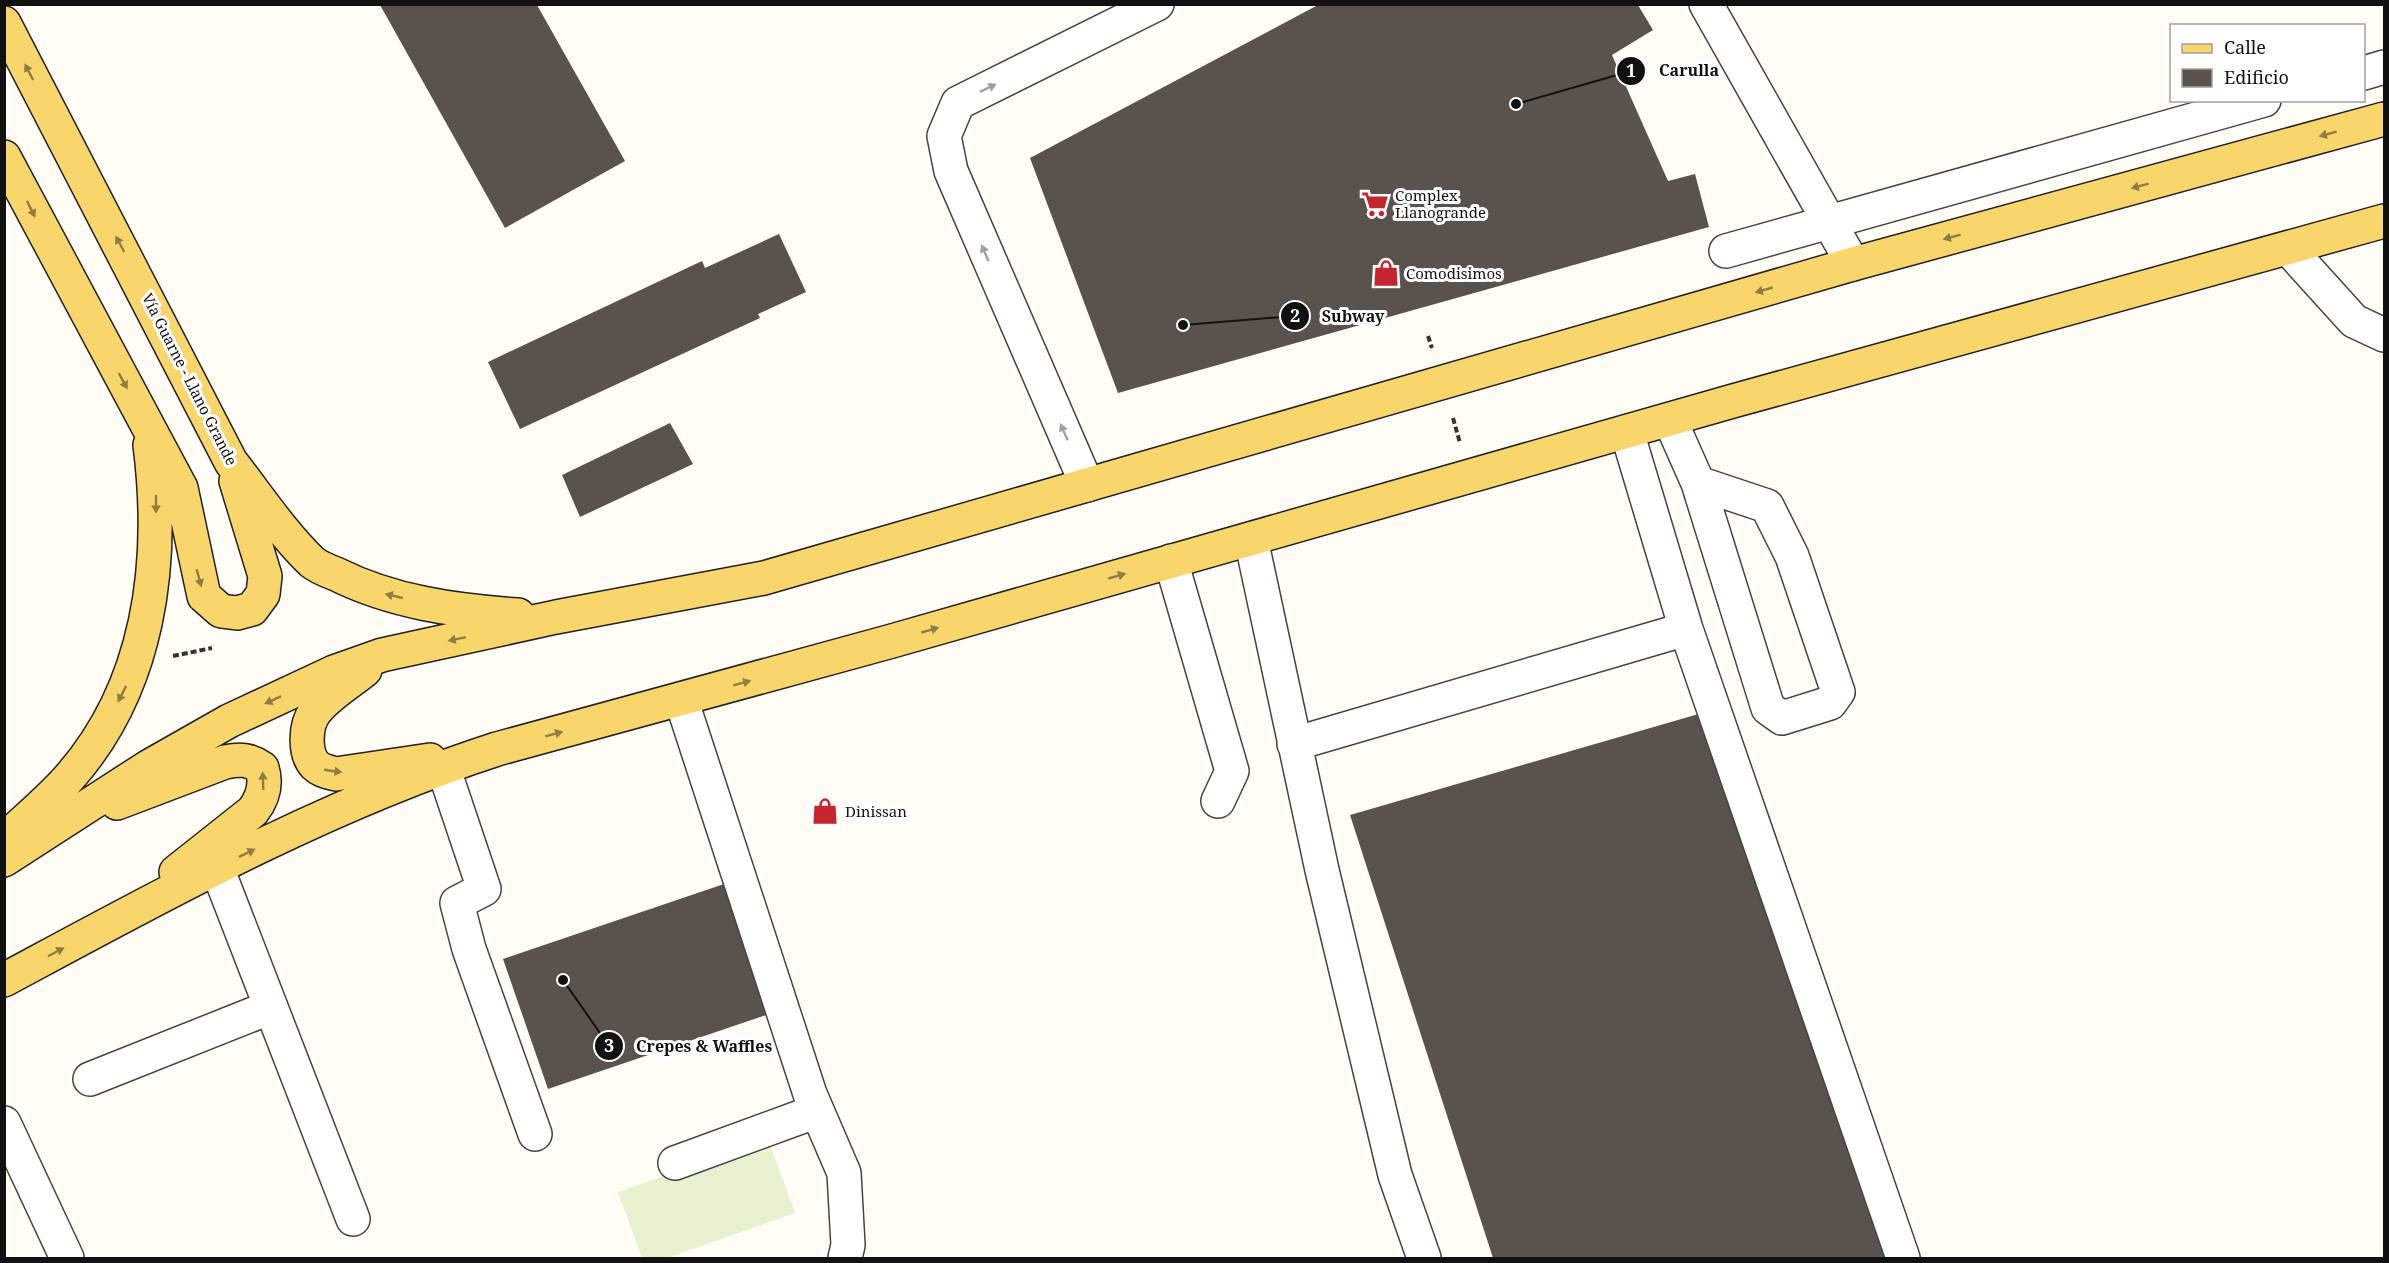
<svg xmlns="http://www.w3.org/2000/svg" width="2389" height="1263" font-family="'Noto Serif',serif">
	<rect width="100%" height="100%" fill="#fffdf5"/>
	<!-- pitch -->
	<path fill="#e6f2cf" d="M768 1139 795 1213 667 1258H642L618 1192Z"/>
	<!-- building -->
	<path fill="#5a524d" d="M380 5H537L625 161 505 228Z
		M1318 5H1638L1653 30 1612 55 1668 181 1695 174 1709 227 1118 393 1030 158Z
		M779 234 806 292 758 314 760 318 520 429 488 362 702 261 705 268Z
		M670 423 693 464 580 517 562 475Z
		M1702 713 1886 1258H1493L1350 815Z
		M724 884 769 1014 548 1089 503 959Z"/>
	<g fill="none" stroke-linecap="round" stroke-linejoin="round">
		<defs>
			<path id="minor" d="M1706 4 1853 264
				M2364 73 2384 67
				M2288 248 2354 321 2384 335
				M1726 251 2264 100
				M1670 420 1698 483 1768 708 1782 718 1830 703 1838 692 1792 556 1767 506 1698 483
				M1627 432 1686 629 1903 1258
				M1087 485 951 171 944 136 958 103 1157 4
				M1251 539 1322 870 1395 1175 1424 1258
				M1171 561 1232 771 1218 801
				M681 699 810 1094 844 1173 848 1245 845 1258
				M1294 744 1686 629
				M443 767 484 889 457 903 469 949 535 1134
				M217 868 353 1219
				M90 1079 271 1007
				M4 1123 67 1258
				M675 1163 817 1111"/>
			<path id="major" d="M4 23 231 462C257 495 281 532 312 562 318 567 328 571 336 574 392 602 455 611 518 615
				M4 157 181 488 204 596 221 611 237 613 252 609 263 594 265 576 236 481
				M365 670C349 683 327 696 315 712 305 725 304 753 315 765 321 771 329 772 336 774L430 760
				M117 803 225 762C240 759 249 759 262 768 267 784 263 798 253 811L176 872
				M4 840C25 820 48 801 67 780 150 688 165 563 150 445
				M4 860 148 767 229 721 334 672 382 655 556 617 764 578 1853 264 2384 119
				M4 980C164 894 324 805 497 749L892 641 1733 401 2384 221"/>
		</defs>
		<!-- minor casing -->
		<use href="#minor" stroke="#444" stroke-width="36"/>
		<!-- major casing -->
		<use href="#major" stroke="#222" stroke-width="36"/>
		<!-- path -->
		<path stroke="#333" stroke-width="4" stroke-dasharray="6 3" stroke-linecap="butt" d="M1428 336 1432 348
			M1453 418 1460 443
			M173 656 212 648"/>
		<!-- minor -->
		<use href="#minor" stroke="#fff" stroke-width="33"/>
		<!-- major -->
		<use href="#major" stroke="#f9d66b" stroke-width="33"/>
	</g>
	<!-- one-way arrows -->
	<defs><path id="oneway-solid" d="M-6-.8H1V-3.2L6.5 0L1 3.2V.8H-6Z" transform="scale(1.5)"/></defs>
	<g fill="#917d42">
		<use href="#oneway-solid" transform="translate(29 72) rotate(-117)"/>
		<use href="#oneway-solid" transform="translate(2328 134) rotate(165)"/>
		<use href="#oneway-solid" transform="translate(2140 186) rotate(165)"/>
		<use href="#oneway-solid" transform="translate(31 209) rotate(63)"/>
		<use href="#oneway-solid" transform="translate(1952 237) rotate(165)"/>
		<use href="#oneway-solid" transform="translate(120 244) rotate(-118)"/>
		<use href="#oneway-solid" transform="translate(1764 290) rotate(164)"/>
		<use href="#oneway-solid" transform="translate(123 381) rotate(62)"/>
		<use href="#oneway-solid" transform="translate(156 504) rotate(90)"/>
		<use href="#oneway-solid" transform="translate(1117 576) rotate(-16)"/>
		<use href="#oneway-solid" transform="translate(199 578) rotate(75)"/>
		<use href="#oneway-solid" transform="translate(394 596) rotate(-167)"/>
		<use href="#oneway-solid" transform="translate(930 630) rotate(-16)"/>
		<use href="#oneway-solid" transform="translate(457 639) rotate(168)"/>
		<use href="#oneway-solid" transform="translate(742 683) rotate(-15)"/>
		<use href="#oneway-solid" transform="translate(122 694) rotate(117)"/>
		<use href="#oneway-solid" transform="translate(273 700) rotate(155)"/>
		<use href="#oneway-solid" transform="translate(554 734) rotate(-15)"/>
		<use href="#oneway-solid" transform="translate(333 771) rotate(8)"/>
		<use href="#oneway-solid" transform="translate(263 781) rotate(-92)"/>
		<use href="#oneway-solid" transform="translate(247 853) rotate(-26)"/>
		<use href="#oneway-solid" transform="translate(56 952) rotate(-28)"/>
	</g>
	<g fill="#a0a0a0">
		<use href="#oneway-solid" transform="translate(988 88) rotate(-26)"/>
		<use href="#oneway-solid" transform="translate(985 253) rotate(-113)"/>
		<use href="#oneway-solid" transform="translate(1064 432) rotate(-114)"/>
	</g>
	<!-- icons -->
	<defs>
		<symbol id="supermarket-bare" viewBox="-9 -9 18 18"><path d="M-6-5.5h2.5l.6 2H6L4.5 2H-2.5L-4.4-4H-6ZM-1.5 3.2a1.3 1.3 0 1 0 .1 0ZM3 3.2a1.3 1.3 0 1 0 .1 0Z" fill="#c4262e" stroke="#fff" stroke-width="2.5" paint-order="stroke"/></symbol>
		<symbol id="shop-bare" viewBox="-9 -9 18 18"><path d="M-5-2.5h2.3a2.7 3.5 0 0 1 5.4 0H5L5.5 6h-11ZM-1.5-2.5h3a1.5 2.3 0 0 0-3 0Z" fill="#c4262e" stroke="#fff" stroke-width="2.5" paint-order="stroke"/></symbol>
	</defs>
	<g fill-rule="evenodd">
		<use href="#supermarket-bare" x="1356" y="185" width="38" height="38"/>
		<use href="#shop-bare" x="1367" y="254" width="38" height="38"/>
		<use href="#shop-bare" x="806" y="792" width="38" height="38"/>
	</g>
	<g text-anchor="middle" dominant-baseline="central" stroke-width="6" stroke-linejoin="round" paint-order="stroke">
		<!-- poi labels -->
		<g font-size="15" fill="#111" stroke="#fff" text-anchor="start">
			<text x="1395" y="195">Complex<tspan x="1395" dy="17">Llanogrande</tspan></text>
			<text x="1406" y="273">Comodisimos</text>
			<text x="845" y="811">Dinissan</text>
		</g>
		<!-- street labels -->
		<g font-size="15" fill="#111" stroke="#fff">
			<text transform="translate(190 379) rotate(63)">Vía Guarne - Llano Grande</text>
		</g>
	</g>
	<!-- callouts -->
	<path fill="none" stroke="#111" stroke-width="2" d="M1516 104L1631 71M1183 325L1295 316M563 980L609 1046"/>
	<g fill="#111" stroke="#fff" stroke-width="2">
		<circle cx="1516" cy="104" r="6"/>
		<circle cx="1183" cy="325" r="6"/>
		<circle cx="563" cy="980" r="6"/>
		<circle cx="1631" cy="71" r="15"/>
		<circle cx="1295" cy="316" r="15"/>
		<circle cx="609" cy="1046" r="15"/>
	</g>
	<g font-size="18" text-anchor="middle" font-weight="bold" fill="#fff">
		<text x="1631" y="77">1</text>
		<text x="1295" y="322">2</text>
		<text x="609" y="1052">3</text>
	</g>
	<g font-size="16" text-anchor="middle" font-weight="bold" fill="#111" stroke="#fff" stroke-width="6" stroke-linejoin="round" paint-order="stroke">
		<text x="1689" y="76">Carulla</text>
		<text x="1353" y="322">Subway</text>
		<text x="704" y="1052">Crepes &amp; Waffles</text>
	</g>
	<!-- border -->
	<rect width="2389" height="1263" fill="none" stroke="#111111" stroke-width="12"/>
	<!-- legend -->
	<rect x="2170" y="24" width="195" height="78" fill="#ffffff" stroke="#a0a0a0" stroke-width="1.5"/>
	<rect x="2182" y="44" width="30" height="9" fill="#f9d66b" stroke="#a0a0a0" stroke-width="1.5"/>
	<text x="2224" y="54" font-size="18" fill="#111111">Calle</text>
	<rect x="2182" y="69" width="30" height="18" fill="#5a524d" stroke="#a0a0a0" stroke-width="1.5"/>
	<text x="2224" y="84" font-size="18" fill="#111111">Edificio</text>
</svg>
